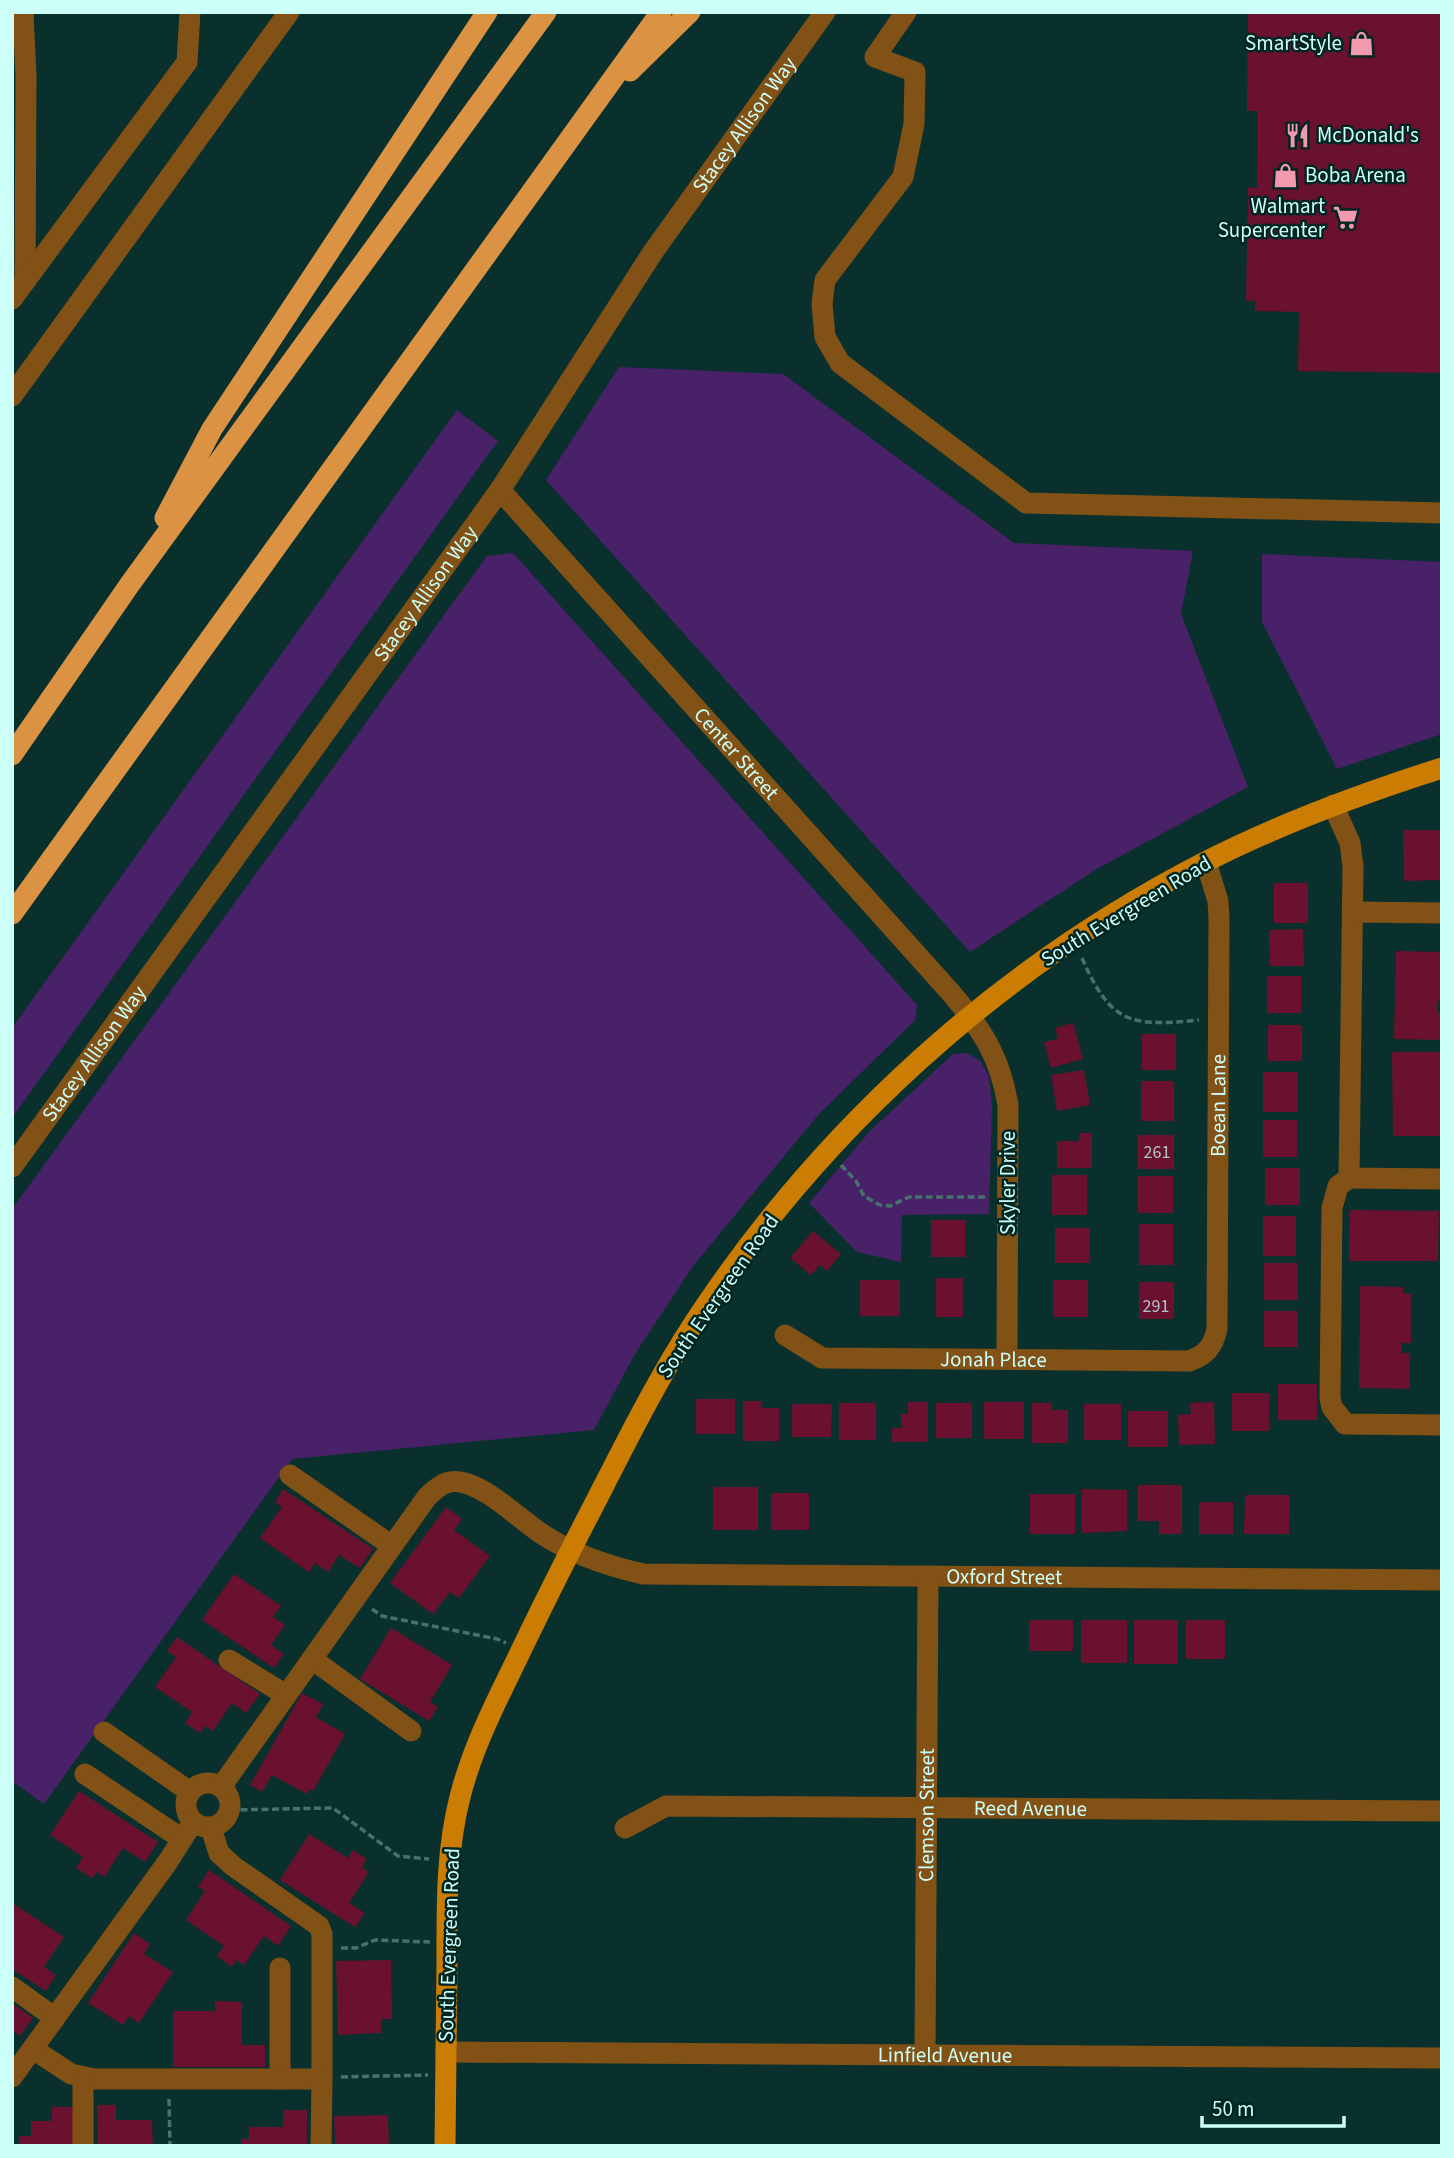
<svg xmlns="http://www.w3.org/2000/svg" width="1454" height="2158" font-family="'Source Sans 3',sans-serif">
	<rect width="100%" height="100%" fill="#09302d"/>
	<!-- green -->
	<path fill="#482168" d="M619 367 783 374 1014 543 1193 551 1181 614 1248 787 1095 870 970 952 546 480Z
		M457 410 498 441 12 1118V1028Z
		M513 553 917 1005 915 1020 819 1114 693 1266 635 1354 594 1430 292 1459 44 1804 12 1781V1209L487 556Z
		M1262 554 1442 562V734L1337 769 1262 622Z
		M967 1053 980 1061 989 1076 992 1105 989 1214 902 1215 901 1262 857 1252 809 1203 870 1131 953 1054Z"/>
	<!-- building -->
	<path fill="#6a1130" d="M1248 12H1442V373L1298 371 1299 312 1255 311V301H1246L1248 187 1257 188 1258 111H1247Z
		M1403 830H1442V880L1404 881Z
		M1274 883H1308V923H1274Z
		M1303 929 1304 966H1270L1269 930Z
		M1396 951 1442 952V1001H1438V1013H1442V1040L1394 1039Z
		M1267 976H1301V1013H1267Z
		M1073 1023 1083 1059 1051 1068 1044 1042 1058 1039 1055 1028Z
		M1268 1025H1302V1061H1268Z
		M1142 1034H1176V1070H1142Z
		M1392 1052H1442V1136H1393Z
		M1084 1070 1090 1105 1057 1111 1051 1075Z
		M1263 1072H1298V1112H1263Z
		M1141 1081H1174V1121H1141Z
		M1263 1120H1297V1157H1263Z
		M1079 1133H1092V1168H1057V1141H1079Z
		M1138 1135H1174V1169H1138Z
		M1265 1168H1300V1205H1265Z
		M1052 1175H1087V1215H1052Z
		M1138 1176H1173V1213H1138Z
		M1350 1210 1439 1211 1438 1261H1349Z
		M1263 1216H1296V1256H1263Z
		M931 1220H965V1257H931Z
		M1139 1224H1173V1265H1139Z
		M1055 1228H1090V1263H1055Z
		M813 1231 841 1254 827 1271 820 1265 811 1275 790 1258Z
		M1264 1263H1298V1300H1264Z
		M936 1278H963V1317H936Z
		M860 1280H900V1316H860Z
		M1053 1280H1088V1317H1053Z
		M1139 1282H1174V1319H1139Z
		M1360 1286 1403 1287V1293L1411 1294V1343H1402V1353H1410V1389L1359 1388Z
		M1264 1311H1298V1347H1264Z
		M1278 1384H1317V1420H1278Z
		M1232 1393H1269V1431H1232Z
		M696 1399H735V1434H696Z
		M743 1401H762V1408H779V1441H743Z
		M908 1402H928V1442H892V1428H901V1414H908Z
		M984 1402H1024V1439H984Z
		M1214 1402 1215 1444 1179 1445 1178 1415 1191 1414 1190 1403Z
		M839 1403H876V1440H839Z
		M936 1403H972V1438H936Z
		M1032 1403H1052V1410H1068V1443H1032Z
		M792 1404H832L831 1437H792Z
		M1084 1404H1121V1440H1084Z
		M1128 1411H1168V1447H1128Z
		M1138 1485H1182V1534H1159V1521H1138Z
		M713 1487H758V1530H713Z
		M283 1489 373 1549 360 1568 339 1555 328 1572 315 1563 309 1572 260 1538 282 1507 275 1502Z
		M1082 1489 1127 1490V1531L1082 1533Z
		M771 1493H809V1530H771Z
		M1030 1494H1075V1534H1030Z
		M1245 1495H1290L1289 1534H1244Z
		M1199 1502H1233V1534H1199Z
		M446 1507 462 1519 454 1530 490 1556 459 1598 450 1592 433 1614 390 1583Z
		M234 1574 281 1606 273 1617 285 1625 271 1645 284 1654 274 1668 202 1620Z
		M1029 1620H1073V1651H1029Z
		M1081 1620H1127V1663H1081Z
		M1134 1620H1178V1664H1134Z
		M1186 1620H1225V1659H1186Z
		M391 1628 452 1665 430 1702 438 1707 429 1721 360 1679Z
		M177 1637 260 1694 246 1713 232 1703 213 1731 205 1726 200 1733 185 1723 192 1712 155 1687 176 1657 167 1651Z
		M302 1693 323 1704 316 1717 345 1734 313 1791 310 1789 307 1794 272 1775 262 1792 250 1785Z
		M79 1791 158 1842 145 1862 123 1848 104 1877 97 1872 92 1878 76 1868 83 1857 50 1835Z
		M309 1834 348 1858 353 1850 367 1859 362 1867 369 1872 349 1903 365 1913 355 1927 280 1880Z
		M209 1870 291 1926 278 1946 264 1936 244 1965 236 1960 232 1967 217 1956 224 1946 186 1920 205 1891 198 1887Z
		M12 1903 64 1937 44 1967 56 1975 46 1991 12 1969Z
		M134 1933 150 1944 144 1954 173 1972 139 2023 129 2016 123 2025 88 2003Z
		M391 1960 392 2019H381V2033L338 2035 336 1961Z
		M215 2001 242 2002V2045H265V2067H173V2011H215Z
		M12 2003 33 2018 20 2036 12 2030Z
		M97 2105H116V2120H152L153 2146H98Z
		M52 2107H75V2146H19V2136H31V2121H52Z
		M283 2110H307V2146H241V2139H249V2127H283Z
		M388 2115 389 2146H335L334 2116Z"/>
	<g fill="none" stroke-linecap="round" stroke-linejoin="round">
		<!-- path -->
		<path stroke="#46716c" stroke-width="3.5" stroke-dasharray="7 3.5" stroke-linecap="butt" d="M1082 958C1111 1024 1130 1027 1199 1020
			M841 1165 856 1181 864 1196 880 1205 890 1206 909 1197H988
			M372 1609 382 1616 497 1639 506 1643
			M230 1810 333 1808 398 1856 429 1859
			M341 1948H356L375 1940 430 1942
			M341 2077 428 2075
			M169 2099 170 2146"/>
		<!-- minor -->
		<g stroke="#815116" stroke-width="21">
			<path d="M23 12 26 76 25 281"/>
			<path d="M906 12 875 57 915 72 914 124 903 177 825 280 822 304 825 337 840 363 1026 503 1442 513"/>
			<path d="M12 299 187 62 190 12"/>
			<path d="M12 396 289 12"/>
			<path id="s1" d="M500 490 952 994C983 1031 1000 1057 1008 1105L1007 1359"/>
			<path d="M1333 805 1350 843 1353 866 1349 1178 1442 1179"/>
			<path d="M1352 912 1442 913"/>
			<path id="s2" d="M12 1167 500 490 653 252 825 12"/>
			<path d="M1349 1178 1338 1186 1332 1208 1330 1398 1332 1407 1345 1424 1442 1425"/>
			<path id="s3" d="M785 1335 822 1358 1189 1361C1206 1355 1213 1347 1217 1329L1219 918 1218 901 1206 862"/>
			<path d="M290 1475 392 1546"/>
			<path d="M312 1659 411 1731"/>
			<path d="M229 1660 286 1695"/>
			<path d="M104 1732 190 1792"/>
			<path d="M85 1774 182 1839"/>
			<circle cx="208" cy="1805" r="22"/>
			<path id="s4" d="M221 1787 427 1497C437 1488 445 1479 460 1482 487 1486 519 1519 542 1534 572 1554 608 1566 643 1574L1442 1580"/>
			<path id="s5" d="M625 1828 666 1806 1442 1811"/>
			<path d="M280 1968V2079"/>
			<path d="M12 1987 55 2018"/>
			<path d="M33 2049 71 2074 94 2079H322V1934L319 1926 233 1866 219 1853 211 1828"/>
			<path id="s6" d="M446 2052 1442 2058"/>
			<path id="s7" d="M925 2055 928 1576"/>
			<path d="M12 2077 169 1860 193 1822"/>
			<path d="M83 2078V2146"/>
			<path d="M321 2146 322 2079"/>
		</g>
		<!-- major -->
		<path stroke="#cb7c03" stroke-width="21" d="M445 2146C446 2084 446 2023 447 1962 447 1907 446 1851 460 1797 472 1749 494 1706 516 1661 537 1617 559 1573 581 1530 618 1459 652 1387 696 1320 822 1129 999 968 1203 863 1279 824 1360 794 1442 768"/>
		<!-- highway -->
		<path stroke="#db9343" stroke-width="21" d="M630 71 690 12
			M165 518 212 429 487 12
			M12 755 130 584 546 12
			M12 914 661 12"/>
	</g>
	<!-- icons -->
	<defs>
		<symbol id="shop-bare" viewBox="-9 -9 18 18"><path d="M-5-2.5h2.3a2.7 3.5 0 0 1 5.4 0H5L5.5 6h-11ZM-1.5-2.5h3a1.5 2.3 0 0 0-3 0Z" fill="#f29aad" stroke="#002623" stroke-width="2.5" paint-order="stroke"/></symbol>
		<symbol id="restaurant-bare" viewBox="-9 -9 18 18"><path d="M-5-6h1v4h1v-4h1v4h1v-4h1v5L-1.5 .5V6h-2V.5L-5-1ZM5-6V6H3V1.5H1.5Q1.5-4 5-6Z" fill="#f29aad" stroke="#002623" stroke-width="2.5" paint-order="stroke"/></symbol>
		<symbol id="supermarket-bare" viewBox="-9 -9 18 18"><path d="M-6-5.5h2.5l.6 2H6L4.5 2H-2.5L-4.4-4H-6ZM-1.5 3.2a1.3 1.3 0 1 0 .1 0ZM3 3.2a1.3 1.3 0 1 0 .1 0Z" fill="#f29aad" stroke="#002623" stroke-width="2.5" paint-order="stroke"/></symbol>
	</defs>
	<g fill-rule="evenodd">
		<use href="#shop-bare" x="1344" y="26" width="35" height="35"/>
		<use href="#restaurant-bare" x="1280" y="118" width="35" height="35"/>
		<use href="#shop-bare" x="1268" y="158" width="35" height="35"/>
		<use href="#supermarket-bare" x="1328" y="200" width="35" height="35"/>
	</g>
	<g text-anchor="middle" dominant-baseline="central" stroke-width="5" stroke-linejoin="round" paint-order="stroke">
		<!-- number labels -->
		<g font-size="18" fill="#b3c4c6">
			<text x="1157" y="1152">261</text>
			<text x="1156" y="1306">291</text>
		</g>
		<!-- poi labels -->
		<g font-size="21" fill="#cbfff8" stroke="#002623" text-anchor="end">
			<text x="1342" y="43">SmartStyle</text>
			<text x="1317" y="135" text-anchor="start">McDonald's</text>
			<text x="1305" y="175" text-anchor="start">Boba Arena</text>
			<text x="1325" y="206">Walmart<tspan x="1325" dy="24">Supercenter</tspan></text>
		</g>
		<!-- street labels -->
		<g font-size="21" fill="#cbfff8" stroke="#002623">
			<text stroke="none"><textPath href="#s2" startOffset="1274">Stacey Allison Way</textPath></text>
			<text stroke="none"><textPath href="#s2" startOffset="707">Stacey Allison Way</textPath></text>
			<text stroke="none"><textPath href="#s1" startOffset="354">Center Street</textPath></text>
			<text transform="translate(1126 911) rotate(-31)">South Evergreen Road</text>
			<text stroke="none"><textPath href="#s2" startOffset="140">Stacey Allison Way</textPath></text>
			<text stroke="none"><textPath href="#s3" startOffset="679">Boean Lane</textPath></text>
			<text transform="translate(1008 1183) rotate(-90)">Skyler Drive</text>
			<text transform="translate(718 1296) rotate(-55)">South Evergreen Road</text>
			<text stroke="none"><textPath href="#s3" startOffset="215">Jonah Place</textPath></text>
			<text stroke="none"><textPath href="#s4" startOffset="962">Oxford Street</textPath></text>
			<text stroke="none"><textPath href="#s5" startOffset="411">Reed Avenue</textPath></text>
			<text stroke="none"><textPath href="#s7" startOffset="240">Clemson Street</textPath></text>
			<text transform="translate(449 1945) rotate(-88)">South Evergreen Road</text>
			<text stroke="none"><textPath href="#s6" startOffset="499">Linfield Avenue</textPath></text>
		</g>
	</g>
	<!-- border -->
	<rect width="1454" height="2158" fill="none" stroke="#cbfff8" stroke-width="28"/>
	<!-- scale -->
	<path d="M1202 2116v10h142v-10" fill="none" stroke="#cbfff8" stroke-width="3.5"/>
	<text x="1212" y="2116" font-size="21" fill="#cbfff8" stroke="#002623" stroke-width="5" paint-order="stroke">50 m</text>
</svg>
